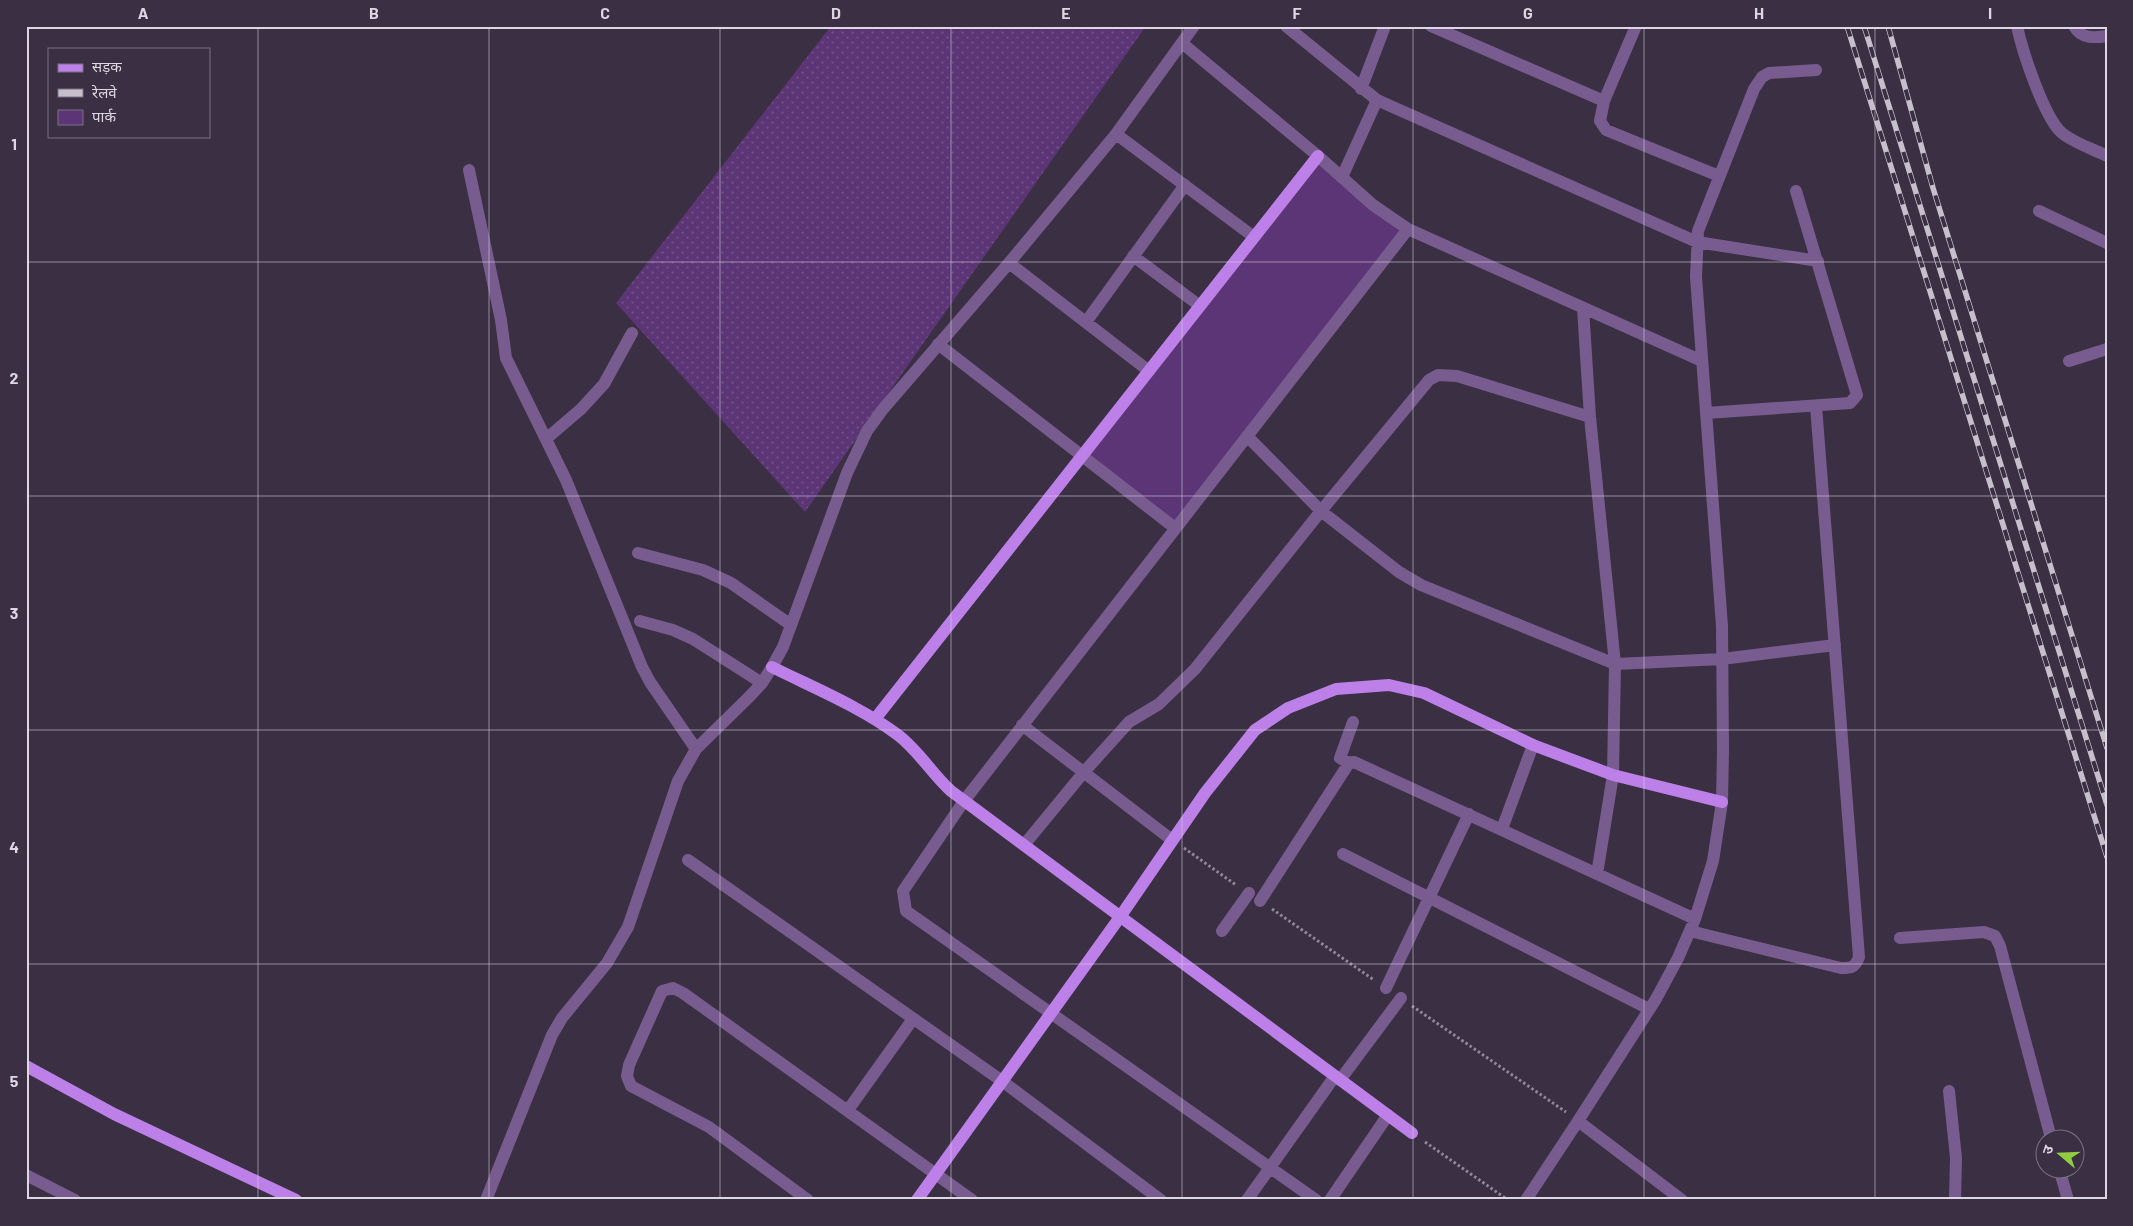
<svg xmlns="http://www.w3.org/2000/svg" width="2133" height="1226" font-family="Barlow,'Noto Sans Devanagari',sans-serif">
	<defs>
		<pattern id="grass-dots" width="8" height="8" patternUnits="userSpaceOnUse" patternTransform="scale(1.25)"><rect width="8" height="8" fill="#5c3576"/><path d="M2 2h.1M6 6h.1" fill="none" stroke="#735289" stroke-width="1.8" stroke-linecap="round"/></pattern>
	</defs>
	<rect width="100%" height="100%" fill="#3a2f43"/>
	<!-- grass -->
	<path fill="url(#grass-dots)" d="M831 26H1146L805 512 616 303Z"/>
	<!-- green -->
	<path fill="#5c3576" d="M1318 156 1408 229 1175 528 1082 456Z"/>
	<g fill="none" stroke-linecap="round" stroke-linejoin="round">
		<!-- path -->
		<path stroke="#908897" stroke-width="3" stroke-dasharray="2.5 2.5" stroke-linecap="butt" d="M1184 848 1236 885
			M1272 909 1374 980
			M1412 1006 1566 1112
			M1425 1142 1508 1200"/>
		<!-- minor -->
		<path stroke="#795c8f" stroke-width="12" d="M1286 26 1377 100 1697 242 1818 261
			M1431 26 1604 101
			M1636 26 1604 101 1600 121 1606 130 1719 176
			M2017 26C2022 50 2044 118 2062 133 2074 143 2093 149 2107 156
			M2074 26C2081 39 2094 38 2107 36
			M1182 43 1318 156 1373 205 1408 229 1702 361
			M1361 89 1385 26
			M1116 134 1254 237
			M469 170 501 320 506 358 566 480 642 667 650 682 696 749
			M1342 177 1377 100
			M2039 211 2107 243
			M1133 256 1200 306
			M1009 263 1149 371
			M1583 308 1590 417 1615 664 1613 775 1597 874
			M1086 322 1185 185
			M938 344 1175 528
			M2069 361 2107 349
			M1706 413 1850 403 1857 395 1796 191
			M1247 436 1321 511 1399 572 1421 585 1615 664 1722 659 1835 645
			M546 439 581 409 604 384 632 333
			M638 553 703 570 731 583 791 625
			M640 621 673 630 693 639 762 683
			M1022 725 1172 840
			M1349 763 1340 758 1353 722
			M1502 829 1533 745
			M1024 845 1084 772 1129 722 1159 704 1195 669 1321 511 1429 380 1438 375 1457 376 1590 417
			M1343 854 1649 1009
			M688 860 1002 1081 1161 1200
			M1260 901 1349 763 1354 762 1695 919
			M1222 931 1249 893
			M1690 931 1841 968C1851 968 1855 968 1859 957L1816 406
			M1900 938 1984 932 1995 936 2000 946 2051 1138
			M1386 988 1469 814
			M1340 1080 1401 998
			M1949 1091 1956 1158 1955 1200
			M848 1110 913 1019
			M1578 1121 1682 1200
			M2059 1168 2068 1200
			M26 1175 75 1200
			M486 1200 552 1035 562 1018 607 963 628 927 678 781 696 749 750 696 762 683 772 667 783 647 847 473 867 431 883 409 1009 263 1116 134 1194 26
			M808 1200 709 1127 631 1086 627 1076 629 1065 662 991 673 988 683 993 972 1200
			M1247 1200 1335 1076
			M1316 1200 906 911 903 891 964 801 1408 229
			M1330 1200 1388 1115
			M1526 1200 1578 1121 1656 999 1678 958 1695 919 1713 861 1722 802 1723 751 1722 626 1696 277 1698 231 1754 89 1762 77 1769 73 1816 70"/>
		<!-- major -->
		<path stroke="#bd80e8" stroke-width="12" d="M772 667C814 688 861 707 898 735 919 751 932 774 951 791L1412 1133
			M875 719 1318 156
			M26 1066 114 1114 296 1200
			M917 1200 1120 917 1205 793 1255 730 1288 708 1336 689 1389 685 1424 693 1533 745 1613 775 1722 802"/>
		<defs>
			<path id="rail" d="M1847 26 2107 857
				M1864 26 2107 805
				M1888 26 1933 188 2107 748"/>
		</defs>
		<!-- rail casing -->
		<use href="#rail" stroke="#c6bfcc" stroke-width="5.5"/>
		<!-- rail -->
		<use href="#rail" stroke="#3a2f43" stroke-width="4" stroke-dasharray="11" stroke-linecap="butt"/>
	</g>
	<!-- grid -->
	<path fill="none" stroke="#ddd7e3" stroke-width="1" stroke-opacity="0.55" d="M258 26V1200M489 26V1200M720 26V1200M951 26V1200M1182 26V1200M1413 26V1200M1644 26V1200M1875 26V1200M26 262H2107M26 496H2107M26 730H2107M26 964H2107"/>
	<!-- border -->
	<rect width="2133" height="1226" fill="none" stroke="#3a2f43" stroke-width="55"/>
	<!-- legend -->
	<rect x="48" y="48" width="162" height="90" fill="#3a2f43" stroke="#7b7283"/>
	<rect x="58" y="64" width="25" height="8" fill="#bd80e8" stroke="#7b7283"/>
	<text x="92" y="72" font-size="15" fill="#ddd7e3">सड़क</text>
	<rect x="58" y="89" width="25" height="8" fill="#c6bfcc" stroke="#7b7283"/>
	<text x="92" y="98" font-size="15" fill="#ddd7e3">रेलवे</text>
	<rect x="58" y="110" width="25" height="15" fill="#5c3576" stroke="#7b7283"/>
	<text x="92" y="122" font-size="15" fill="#ddd7e3">पार्क</text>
	<!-- north arrow -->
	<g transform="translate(2060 1154) rotate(289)"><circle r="24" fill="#3a2f43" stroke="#7b7283"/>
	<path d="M0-4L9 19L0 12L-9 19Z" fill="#90cd40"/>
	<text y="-8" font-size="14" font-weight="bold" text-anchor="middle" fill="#ddd7e3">उ</text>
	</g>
	<rect x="28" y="28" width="2078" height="1170" fill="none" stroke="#ddd7e3" stroke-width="2"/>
	<g font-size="16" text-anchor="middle" font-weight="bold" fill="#ddd7e3">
		<text x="143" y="19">A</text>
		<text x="374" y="19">B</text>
		<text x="605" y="19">C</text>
		<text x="836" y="19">D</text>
		<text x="1066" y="19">E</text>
		<text x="1297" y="19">F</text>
		<text x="1528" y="19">G</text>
		<text x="1759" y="19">H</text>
		<text x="1990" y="19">I</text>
		<text x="14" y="150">1</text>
		<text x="14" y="384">2</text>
		<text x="14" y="619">3</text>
		<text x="14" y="853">4</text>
		<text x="14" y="1087">5</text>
	</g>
</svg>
